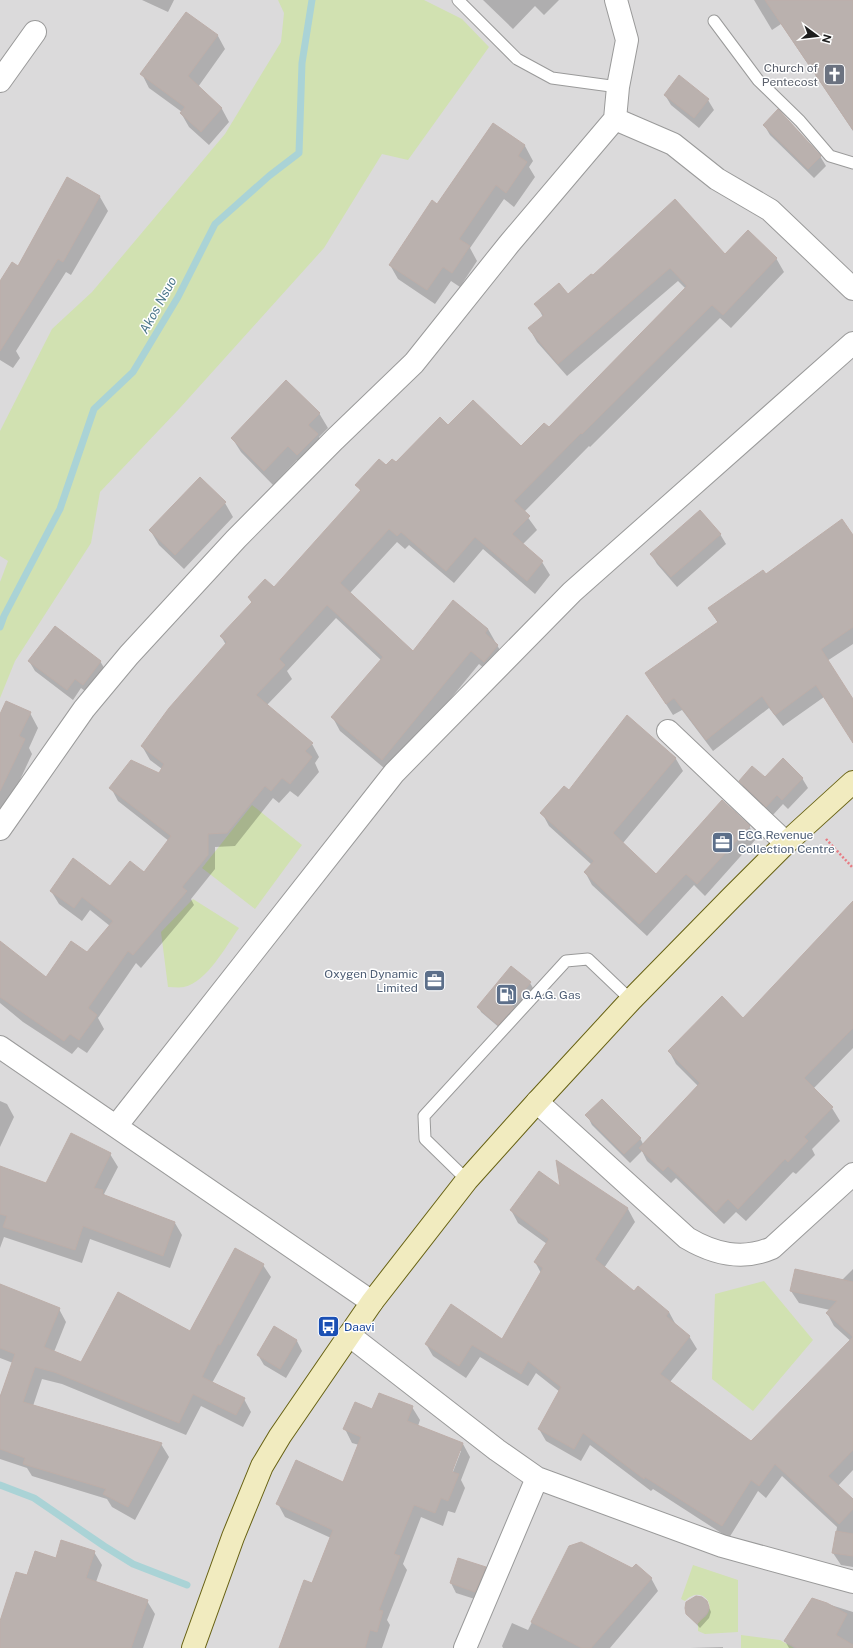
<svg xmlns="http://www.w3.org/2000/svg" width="853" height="1648" font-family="'Public Sans',sans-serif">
	<rect width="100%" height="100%" fill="#ede9e5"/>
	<!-- residential -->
	<path fill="#dbdadb" d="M0 0H853V1648H0Z"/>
	<!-- grass -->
	<path fill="#d1e1b1" d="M278 0H424L462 19 489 47 408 160 382 154 324 248 179 409 100 492 91 543 15 661 0 698V582L8 561 0 556V431L52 329 92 292 225 134 281 42 284 13Z
		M252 805 302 845 255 909 202 868Z
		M193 899 239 928C226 946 207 982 184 987 179 988 173 987 168 987L161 932Z
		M764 1281 813 1340 753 1411 712 1379 715 1294Z
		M693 1565 738 1580V1632L705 1634 698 1631V1621C722 1612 704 1582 685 1601L681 1599Z
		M741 1635 780 1640 794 1648H741Z"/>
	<!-- shadow -->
	<path fill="#0003" fill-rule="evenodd" d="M142 0H174L168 12Z
		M483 0H559L544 15 535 6 513 29Z
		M754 0H852L853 2V131L781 24 772 30Z
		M186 13 218 36 225 49 198 87 222 109 229 122 209 145 189 127 181 113 182 112 149 88 142 74Z
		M665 95 708 100 714 110 699 128 671 105Z
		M493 124 525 146 533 161 529 167 535 177 514 207 504 199 470 248 477 261 460 287 451 281 435 304 398 279 390 265 437 205Z
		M764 125 820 156 826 166 814 178 770 135Z
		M67 179 100 197 108 211 71 275 66 272 16 351 20 358 13 368 0 360V283L18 267Z
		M725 256 776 258 784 272 731 328 720 318 590 447 589 446 524 512 537 530 522 545 542 562 550 575 535 594 483 549 454 583 409 545 405 549 397 542 350 593 413 652 454 602 488 629 505 659 492 675 479 664 390 773 340 731 333 718 381 660 336 618 287 671 292 679 267 705 312 744 319 757 315 763 319 772 298 797 290 791 279 803 273 798 235 846 215 847V869L191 899 194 905 141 968 136 963 98 1018 104 1029 87 1053 78 1047 72 1054 23 1022 0 1003V942L46 979 87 953 110 926 90 910 82 921 59 904 51 891 110 888 144 873 169 841 118 801 111 788 159 774 162 769 150 760 142 746 226 645 221 636 252 603 249 598 274 589 361 492 357 485 386 467 396 464 448 427 521 447 549 429 686 289 678 281 567 376 537 342 529 328 543 317 536 304 568 295 591 275Z
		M319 413 328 428 319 437 326 449 306 469 297 460 273 485 241 452 232 438Z
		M225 503 233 517 184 569 159 545 150 530Z
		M720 534 726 544 677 587 657 564 651 554Z
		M853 536V644L827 661 853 701V733L824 697 783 726 769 708 713 751 682 710 673 715 646 673 718 623 709 608 766 575Z
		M29 661H100L106 671 89 694 81 688 73 700 35 671Z
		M30 713 38 728 29 748 32 754 0 823V717Z
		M627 717 676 759 683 771 623 843 656 875 749 826 756 839 705 896 694 885 647 936 592 885 585 872 592 865 549 826 542 813 569 792Z
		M802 778 808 788 788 809 783 804 772 816 746 791 740 781Z
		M853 902V1048L813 1089 832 1108 840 1121 812 1149 815 1155 796 1174 793 1172 746 1221 736 1212 724 1224 676 1178 671 1183 647 1161 642 1151 630 1163 592 1125 587 1115 640 1138 643 1144 698 1086 676 1064 669 1051 743 1019Z
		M530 983 533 988 501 1029 481 1012 479 1007Z
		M0 1101 7 1104 14 1117 0 1147Z
		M110 1154 118 1167 104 1194 106 1197 175 1223 182 1235 170 1268 90 1239 82 1263 4 1237 0 1248V1167L46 1184Z
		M557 1162 628 1209 635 1222 604 1268 634 1292 669 1312 676 1325 689 1336 697 1349 670 1382 751 1442 853 1382V1470L838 1486 853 1500V1567L841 1565 833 1553 837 1527 782 1476 766 1498 758 1491 729 1538 653 1489 651 1491 590 1445 581 1461 546 1441 539 1429 560 1392 536 1373 528 1386 480 1357 466 1378 433 1356 426 1344 502 1340 541 1273 535 1262 547 1244 518 1223 511 1210 561 1189Z
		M263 1265 271 1277 212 1383 244 1399 251 1412 243 1427 201 1406 186 1435 62 1384 42 1379 33 1406 161 1444 169 1457 135 1520 112 1507 107 1499 32 1476 27 1468 0 1459V1396L13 1363 0 1358V1285L59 1309 66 1322 54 1352 81 1363 191 1332Z
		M853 1269V1343L834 1326 827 1313 830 1310 799 1303 791 1291 842 1280Z
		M275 1328 297 1341 302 1351 286 1378 264 1365 258 1355Z
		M412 1407 420 1420 418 1426 463 1444 470 1457 461 1480 465 1488 455 1513 448 1511 443 1526 421 1517 403 1564 407 1570 387 1620 390 1625 382 1648H280L312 1584 331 1538 285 1517 278 1504 343 1483 359 1445 352 1443 345 1429 373 1410ZM459 1451H461L451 1477 449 1476Z
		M570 1547 633 1570 651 1578 658 1591 610 1648H503L502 1646 512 1623 528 1630Z
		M94 1552 102 1565 96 1582 147 1601 155 1614 143 1648H0V1625L28 1576 56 1559Z
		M485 1568 491 1578 481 1601 456 1593 451 1583Z
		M812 1599 853 1612V1648H789L785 1641Z
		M709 1607 711 1612 709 1618 700 1628 687 1614Z
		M723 1647V1648H690Z"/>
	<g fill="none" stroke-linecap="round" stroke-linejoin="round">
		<!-- stream -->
		<path stroke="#aad3d6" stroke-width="7" d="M0 627 4 616 60 509 94 409 133 372 178 297 215 224 269 176 299 153 302 63 312 0
			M0 1485 34 1498 104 1546 133 1564 187 1585"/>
	</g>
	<!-- building -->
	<path fill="#bab1ae" stroke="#bdaea9" d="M765 0H853V130Z
		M186 12 218 35 188 76 222 108 201 132 180 113 185 107 140 74Z
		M679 75 709 99 694 118 664 95Z
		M778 109 821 156 808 169 763 125Z
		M493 123 525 145 518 156 527 162 506 193 496 185 459 239 470 246 452 273 443 267 427 290 389 265 432 200 437 204Z
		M67 177 100 196 63 262 58 259 0 351V281L12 262 18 266Z
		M675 199 725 254 748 230 777 258 723 315 712 305 582 434 581 433 514 501 530 516 512 534 543 561 527 581 475 537 446 571 401 532 397 536 389 529 340 583 413 651 453 600 488 629 485 633 498 645 484 662 471 651 382 760 331 717 383 657 327 605 279 659 285 665 256 695 313 743 305 751 312 757 290 784 282 778 271 791 265 786 227 833 208 834V855L182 887 187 891 133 955 128 951 88 1008 97 1015 79 1040 70 1034 64 1041 0 997V941L46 977 71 941 87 952 113 921 82 897 74 908 50 891 73 858 110 886 130 861 144 872 171 836 109 788 131 760 159 773 164 764 141 746 169 708 227 642 220 636 252 602 248 597 265 579 274 587 361 490 355 485 379 459 386 465 392 459 396 462 440 417 448 425 473 400 521 446 544 423 549 427 687 286 670 268 558 364 528 328 544 315 534 304 559 283 568 294 591 274 593 275Z
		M286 380 320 413 308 425 318 434 297 455 288 446 264 471 231 438Z
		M200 477 226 502 175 555 149 530Z
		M700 510 721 534 671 577 650 554Z
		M842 519 853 535V627L821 649 853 699V743L816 685 775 715 762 696 706 740 674 698 666 704 645 673 718 622 708 608 763 570 766 574Z
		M55 626 101 661 83 685 75 679 67 690 28 661Z
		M6 701 31 712 19 736 25 739 0 791V714Z
		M627 715 676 758 613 833 656 874 722 800 750 826 697 884 686 874 639 924 584 872 594 861 540 813 564 786 569 790Z
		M783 758 803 778 782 800 777 795 766 807 739 781 752 766 765 777Z
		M853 901V1028L804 1078 833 1107 804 1137 808 1141 788 1162 785 1159 738 1209 728 1199 716 1212 668 1166 663 1171 639 1148 700 1083 668 1051 722 996 743 1018Z
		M511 966 531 982 511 1006 514 1008 498 1025 477 1007Z
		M602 1099 641 1138 624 1154 585 1115Z
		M71 1133 111 1153 94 1188 103 1190 102 1194 175 1222 163 1256 83 1226 75 1250 3 1227 7 1216 0 1214V1166L46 1183Z
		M556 1160 628 1208 595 1259 634 1291 638 1286 669 1312 666 1316 690 1336 660 1374 751 1441 853 1337 826 1313 837 1301 790 1291 795 1269 853 1282V1450L828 1476 853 1499V1509L839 1524 775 1464 759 1486 751 1480 722 1526 645 1477 644 1479 583 1433 574 1449 538 1429 561 1387 528 1361 521 1374 472 1345 459 1366 425 1344 451 1304 502 1339 543 1268 534 1262 549 1239 510 1210 539 1171 560 1186Z
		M235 1248 264 1264 220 1345 218 1344 202 1377 245 1398 236 1415 193 1394 179 1423 54 1372 35 1367 23 1402 162 1443 128 1507 103 1494 106 1489 23 1464 25 1458 0 1449V1397L15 1354 0 1348V1284L60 1308 44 1347 81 1362 118 1292 190 1331Z
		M274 1326 297 1340 280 1369 257 1355Z
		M379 1393 413 1406 407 1421 463 1443 452 1472 459 1474 448 1501 441 1498 435 1513 414 1505 394 1554 400 1556 379 1610 383 1611 377 1632 370 1630 365 1648H279L304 1580 312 1583 333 1530 276 1504 296 1460 343 1482 361 1437 343 1429 355 1402 372 1409Z
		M836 1531 853 1534V1556L832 1553Z
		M61 1540 95 1551 86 1578 148 1600 131 1648H0V1621L16 1572 27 1575 35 1551 56 1558Z
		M581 1542 632 1568 636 1564 652 1578 591 1648H582L531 1622 569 1546Z
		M458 1558 486 1567 475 1592 450 1583Z
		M696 1596 702 1597 707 1601 709 1607 707 1613 697 1624 686 1614 685 1608 686 1602Z
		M812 1598 827 1603 847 1614 836 1635 853 1645V1648H797L784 1641Z"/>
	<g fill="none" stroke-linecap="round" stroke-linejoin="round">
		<defs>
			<path id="lane" d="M458 0 517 59 552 78 618 87
				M714 21 758 80 800 121 830 156 853 163
				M467 1180 425 1139 424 1116 566 961 588 959 631 1000"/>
			<path id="street" d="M0 81 35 32
				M615 119 673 144 717 179 770 210 853 289
				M668 731 786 843
				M0 829 84 709 129 655 236 539 334 440 414 363 509 244 615 119 618 87 627 40 616 0
				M0 1047 372 1302
				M537 1102 687 1238C714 1254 742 1261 772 1248L853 1174
				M117 1125 394 773 572 592 853 343
				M349 1335 497 1450 537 1478 722 1546 853 1582
				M465 1648 537 1478"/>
			<path id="secondary" d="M193 1648 233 1537 262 1466 280 1436 372 1302 467 1180 537 1102 631 1000 731 898 786 843 853 782"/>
		</defs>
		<!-- lane casing -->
		<use href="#lane" stroke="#9a9a9a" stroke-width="13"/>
		<!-- street casing -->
		<use href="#street" stroke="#9a9a9a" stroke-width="24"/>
		<!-- secondary casing -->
		<use href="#secondary" stroke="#676112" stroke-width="24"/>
		<!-- path -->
		<path stroke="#e87b83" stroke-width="2.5" stroke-dasharray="2 2" stroke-linecap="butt" d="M826 839 853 868"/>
		<!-- lane -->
		<use href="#lane" stroke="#fff" stroke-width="11"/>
		<!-- street -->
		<use href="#street" stroke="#fff" stroke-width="22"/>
		<!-- secondary -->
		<use href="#secondary" stroke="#f1ebbf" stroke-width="22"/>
	</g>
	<!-- icons -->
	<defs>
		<symbol id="church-square" viewBox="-11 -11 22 22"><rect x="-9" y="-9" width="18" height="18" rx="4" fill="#6b7280" stroke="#fff"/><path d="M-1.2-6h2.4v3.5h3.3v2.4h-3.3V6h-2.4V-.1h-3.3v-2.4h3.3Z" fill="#fff"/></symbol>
		<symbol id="office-square" viewBox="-11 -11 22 22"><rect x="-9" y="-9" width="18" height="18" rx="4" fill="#5c6f8a" stroke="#fff"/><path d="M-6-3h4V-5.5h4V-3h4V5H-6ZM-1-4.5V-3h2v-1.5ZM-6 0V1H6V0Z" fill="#fff"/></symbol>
		<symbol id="fuel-square" viewBox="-11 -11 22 22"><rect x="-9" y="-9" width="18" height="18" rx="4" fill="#5c6f8a" stroke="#fff"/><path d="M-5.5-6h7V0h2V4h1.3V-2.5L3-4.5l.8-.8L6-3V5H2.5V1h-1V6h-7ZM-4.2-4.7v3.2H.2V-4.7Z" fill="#fff"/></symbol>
		<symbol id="bus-square" viewBox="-11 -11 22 22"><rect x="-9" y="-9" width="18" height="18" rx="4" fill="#1a4fb4" stroke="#fff"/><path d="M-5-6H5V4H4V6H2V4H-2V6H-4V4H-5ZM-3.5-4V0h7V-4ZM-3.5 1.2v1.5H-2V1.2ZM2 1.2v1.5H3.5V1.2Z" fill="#fff"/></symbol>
	</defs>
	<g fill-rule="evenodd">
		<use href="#church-square" x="822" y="62" width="25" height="25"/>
		<use href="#office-square" x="710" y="830" width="25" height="25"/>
		<use href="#office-square" x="422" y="968" width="25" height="25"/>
		<use href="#fuel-square" x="494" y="982" width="25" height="25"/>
		<use href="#bus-square" x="316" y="1314" width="25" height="25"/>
	</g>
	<g text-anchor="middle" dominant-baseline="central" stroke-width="3" stroke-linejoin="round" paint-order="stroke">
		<!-- worship labels -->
		<g font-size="12" fill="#5b616d" stroke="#fff" text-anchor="end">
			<text x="818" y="68">Church of<tspan x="818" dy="14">Pentecost</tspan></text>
		</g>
		<!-- service labels -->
		<g font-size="12" fill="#4e5e75" stroke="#fff" text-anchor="start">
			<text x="738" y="835">ECG Revenue<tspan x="738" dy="14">Collection Centre</tspan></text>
			<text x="418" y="974" text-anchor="end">Oxygen Dynamic<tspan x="418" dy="14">Limited</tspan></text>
			<text x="522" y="995">G.A.G. Gas</text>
		</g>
		<!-- transit labels -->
		<g font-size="12" fill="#164399" stroke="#fff" text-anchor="start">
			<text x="344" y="1327">Daavi</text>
		</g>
		<!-- water labels -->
		<g font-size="13" font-style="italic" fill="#4c778b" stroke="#fff">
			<text transform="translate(158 305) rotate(-61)">Akos Nsuo</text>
		</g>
	</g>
	<!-- north arrow -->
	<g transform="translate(817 36) rotate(105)" stroke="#ffffff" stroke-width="3" paint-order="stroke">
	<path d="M0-3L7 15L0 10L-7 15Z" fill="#1d1d1d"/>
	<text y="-6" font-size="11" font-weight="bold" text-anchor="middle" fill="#1d1d1d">N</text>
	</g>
</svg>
